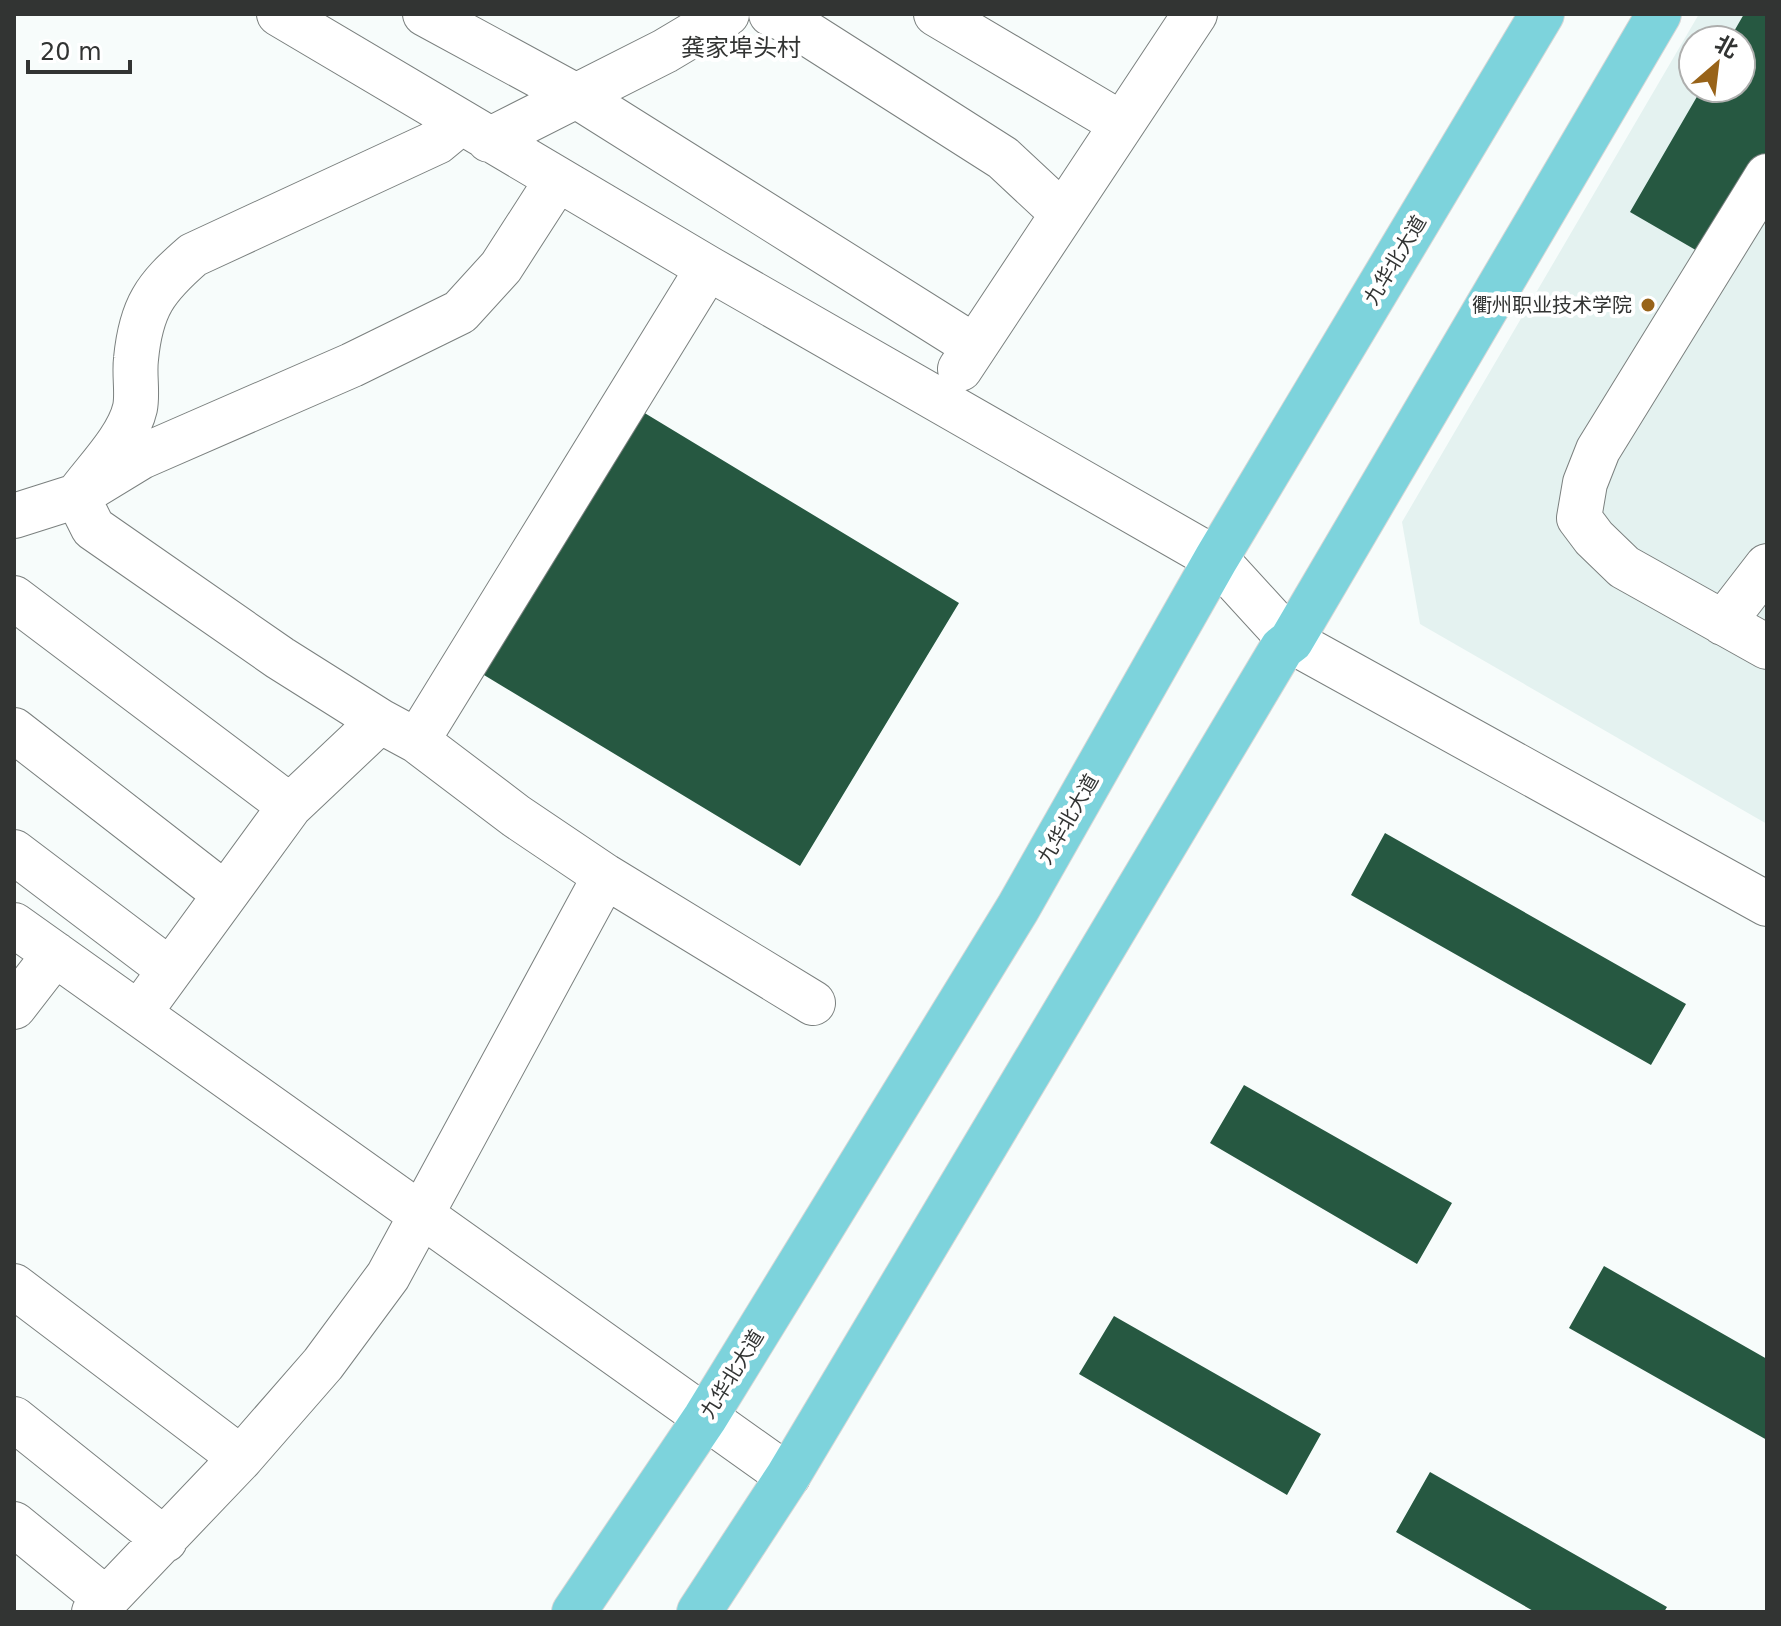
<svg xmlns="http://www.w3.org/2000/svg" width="1781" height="1626" font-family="'DejaVu Sans','Noto Sans SC',sans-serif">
	<rect width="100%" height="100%" fill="#f7fcfb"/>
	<!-- built -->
	<path fill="#e4f2f0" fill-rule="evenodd" d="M1699 14H1767V824L1420 624 1402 522ZM1693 40H1741V88H1693Z"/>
	<!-- building -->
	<path fill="#265841" d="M1744 14H1767V194L1725 267 1630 212 1702 88H1741V40H1729Z
		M638 409 959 603 800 866 479 672Z
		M1385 833 1686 1004 1651 1065 1351 895Z
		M1244 1085 1452 1203 1417 1264 1210 1143Z
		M1604 1266 1767 1359V1440L1569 1328Z
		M1114 1316 1321 1434 1287 1495 1079 1374Z
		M1430 1472 1667 1607 1664 1612H1535L1396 1532Z"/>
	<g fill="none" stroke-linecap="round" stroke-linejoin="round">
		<defs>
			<path id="minor" d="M279 14 708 268 1216 559 1291 641 1767 904
				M425 14 578 97 974 346
				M771 14 788 21 1003 158 1062 213
				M936 14 1122 124
				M460 123 437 142 193 255C155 288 141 307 136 359 134 375 138 393 135 408 128 439 95 471 77 496L93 528 280 658 380 721 417 741 516 816 605 876 813 1003
				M489 140 665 51 727 14
				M1767 176 1598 450 1585 483 1579 518 1594 538 1624 567 1767 647
				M960 369 1195 14
				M14 516 77 496 141 457 352 365 460 312 501 267 557 180
				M14 598 290 806
				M1723 623 1767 566
				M14 730 225 894
				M417 741 708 268
				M14 852 170 970
				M14 925 788 1476
				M14 1007 55 954
				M139 1013 290 806 380 721
				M14 1286 241 1458
				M14 1419 165 1540
				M14 1524 106 1599
				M94 1612 241 1458 323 1364 388 1276 605 876"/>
			<path id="major" d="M574 1612 705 1418 1018 908 1216 559 1542 14
				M699 1612 788 1476 1282 648 1291 641 1659 14"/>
		</defs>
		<!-- minor casing -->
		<use href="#minor" stroke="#7b807f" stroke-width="46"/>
		<!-- major casing -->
		<use href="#major" stroke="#d6d6d6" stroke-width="46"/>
		<!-- minor -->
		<use href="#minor" stroke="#fff" stroke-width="44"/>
		<!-- major -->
		<use href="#major" stroke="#7dd3dc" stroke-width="44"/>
	</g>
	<!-- markers -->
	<circle fill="#986319" stroke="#fff" stroke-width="3" cx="1648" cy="305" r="8"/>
	<g text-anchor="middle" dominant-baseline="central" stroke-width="8" stroke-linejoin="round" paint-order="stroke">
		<!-- street labels -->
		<g font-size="20" fill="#323433" stroke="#fff">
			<text transform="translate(1395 260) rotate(-59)">九华北大道</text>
			<text transform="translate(1068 819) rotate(-60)">九华北大道</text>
			<text transform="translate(732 1374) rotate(-58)">九华北大道</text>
		</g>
		<!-- poi labels -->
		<g font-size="20" fill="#323433" stroke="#fff" text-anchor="end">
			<text x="1632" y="305">衢州职业技术学院</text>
		</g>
		<!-- quarter labels -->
		<g font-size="24" fill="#323433" stroke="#fff">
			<text x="741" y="48">龚家埠头村</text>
		</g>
	</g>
	<!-- border -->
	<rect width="1781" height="1626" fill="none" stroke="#323433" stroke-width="32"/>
	<!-- north arrow -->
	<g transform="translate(1717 64) rotate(28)"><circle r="38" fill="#ffffff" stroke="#adaead" stroke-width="2"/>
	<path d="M0-6L14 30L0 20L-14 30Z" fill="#986319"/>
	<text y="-12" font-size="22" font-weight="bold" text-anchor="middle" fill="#323433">北</text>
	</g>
	<!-- scale -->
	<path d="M28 60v12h102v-12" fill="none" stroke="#323433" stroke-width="4"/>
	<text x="40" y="60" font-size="24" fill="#323433" stroke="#ffffff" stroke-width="6" paint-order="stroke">20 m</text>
</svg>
